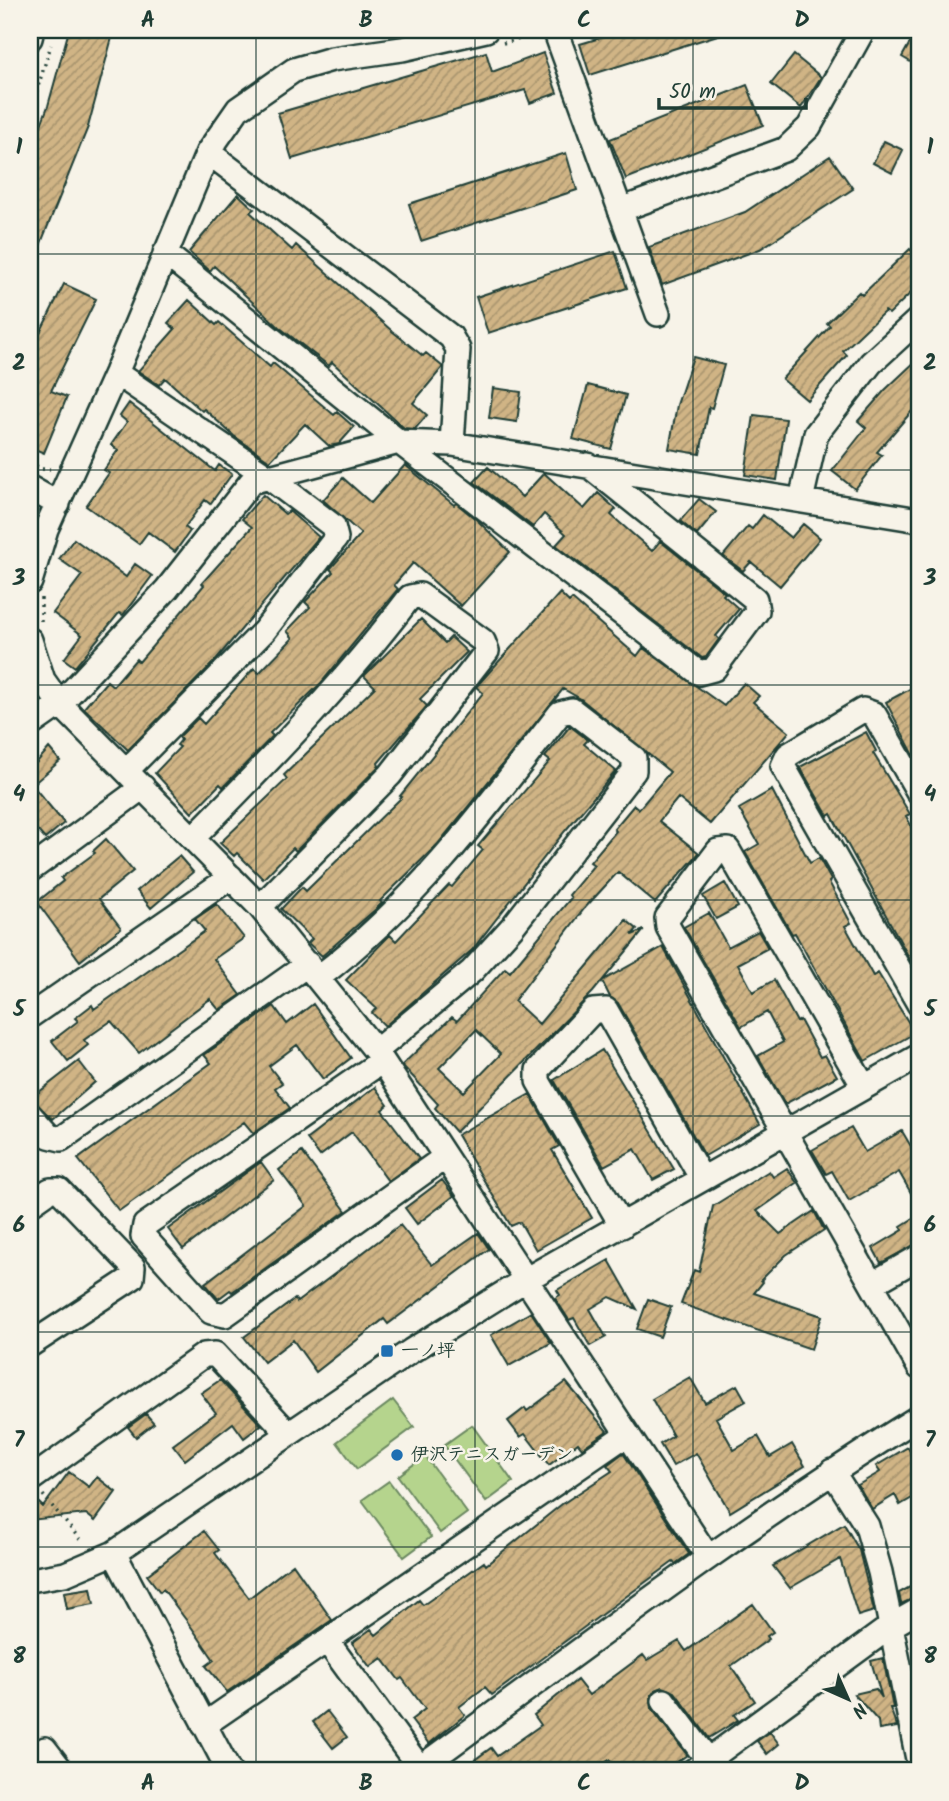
<svg xmlns="http://www.w3.org/2000/svg" width="949" height="1801" font-family="Kalam,'Klee One',sans-serif">
	<defs>
		<pattern id="building-hatch" width="6" height="6" patternUnits="userSpaceOnUse" patternTransform="scale(1.75)"><rect width="6" height="6" fill="#d0b485"/><path d="M-1 1l2-2M0 6l6-6M5 7l2-2" fill="none" stroke="#a8946e"/></pattern>
	</defs>
	<rect width="100%" height="100%" fill="#f7f3e8"/>
	<filter id="ink" filterUnits="userSpaceOnUse"><feTurbulence type="fractalNoise" baseFrequency=".0143" numOctaves="2"/><feDisplacementMap in="SourceGraphic" scale="14" xChannelSelector="R" yChannelSelector="G"/><feConvolveMatrix kernelMatrix="1 2 1 2 8 2 1 2 1" color-interpolation-filters="sRGB"/></filter>
	<g filter="url(#ink)">
		<!-- green -->
		<path fill="#b5d48d" stroke="#6a8860" stroke-width="2" d="M393 1400 414 1427 357 1469 337 1442Z
			M472 1425 513 1482 486 1502 444 1445Z
			M425 1456 467 1513 440 1533 398 1476Z
			M389 1481 431 1537 404 1557 362 1500Z"/>
		<!-- building -->
		<path fill="url(#building-hatch)" stroke="#1f3d34" stroke-width="2" fill-rule="evenodd" d="M69 30H114L88 127 30 270V154L48 106Z
			M627 30H723L724 33 590 75 580 44Z
			M917 30H919V67L902 57Z
			M486 52 492 72 543 53 557 93 530 103 525 90 292 159 278 113Z
			M794 55 821 77 801 108 771 84Z
			M747 85 763 125 626 179 610 139Z
			M884 141 903 150 892 173 873 163Z
			M566 153 577 190 421 241 409 204Z
			M830 156 853 189 760 249 662 285 649 247 745 212Z
			M238 194 254 209 250 212 292 250 296 245 392 331 423 356 426 353 443 367 413 403 427 415 415 429 404 428 332 362 329 366 279 327 214 266 210 271 189 252Z
			M910 249 919 258V285L889 314 885 311 843 351 847 355 807 400 782 379 830 326 827 323 859 292 862 295Z
			M615 251 627 288 488 333 476 297Z
			M64 284 96 299 51 391 67 397 44 453 30 447V353Z
			M189 300 216 325 219 322 270 367 273 363 334 415 337 412 354 427 339 444 329 446 305 424 270 461 234 436 204 409 202 411 165 378 159 385 138 371 175 329 168 323Z
			M693 357 724 365 712 408 709 407 700 454 669 449 677 405Z
			M919 358V403L877 452 882 455 855 489 832 471 866 428 858 421 885 390Z
			M588 385 626 395 611 449 573 439Z
			M493 388 521 392 517 422 489 418Z
			M129 403 215 471 219 465 232 474 210 504 205 500 185 527 190 531 175 552 148 532 139 544 86 506 109 473 104 470 118 450 111 445 127 422 120 416Z
			M754 415 786 419 777 480 745 475Z
			M405 465 454 505 456 503 478 521 510 552 461 606 413 563 394 585 398 589 322 682 270 733 273 736 223 787 220 784 192 813 155 773 180 747 177 745 181 740 179 737 198 718 204 724 254 668 259 673 293 638 287 631 310 607 305 602 333 572 330 569 361 534 323 500 343 478 371 503Z
			M488 467 522 497 544 473 584 509 598 493 616 509 611 515 652 551 660 541 725 593 723 595 739 609 716 636 719 639 706 657 702 658 556 545 566 534 544 514 533 527 474 482Z
			M263 495 285 514 289 511 319 537 213 663 128 750 84 708 107 681 113 686 136 659 139 662 173 622 204 585 202 583 252 527 242 519Z
			M699 499 716 512 697 535 680 521Z
			M763 515 791 538 803 524 820 538 780 586 751 562 743 571 723 556 748 526 752 529Z
			M74 539 126 577 135 564 152 576 123 615 119 613 75 667 64 659 82 635 53 613 82 575 59 559Z
			M560 593 569 602 572 599 637 656 643 648 724 706 744 683 759 696 753 702 789 732 710 824 678 798 659 821 699 853 655 903 618 872 584 909 514 1001 539 1024 626 920 637 929 632 935 644 930 593 992 456 1132 435 1108 438 1104 402 1065 452 1017 457 1021 505 968 510 972 571 898 569 895 594 865 590 862 616 831 614 829 634 805 639 809 670 772 581 699 563 689 438 844 380 901 382 903 377 908 322 956 308 943 312 939 281 909 302 887 306 891 402 797 400 796 483 693 476 687ZM476 1030 501 1054 464 1092 439 1068Z
			M421 619 445 643 451 637 467 652 420 699 427 706 378 763 379 766 296 851 293 848 263 879 237 853 234 856 220 843 287 779 284 775 375 687 364 676Z
			M919 684V765L886 702Z
			M570 726 588 740 584 744 616 771 565 831 472 950 385 1026 372 1013 376 1008 346 980 390 935 396 941 449 885 452 887 483 850 478 846 550 761 545 757Z
			M866 732 876 751 873 753 910 814 906 816 919 840V976L831 814 828 816 800 767Z
			M49 748 60 761 32 785 64 823 45 839 30 822V770Z
			M772 790 810 863 819 858 831 880 829 882 851 923 845 926 873 976 878 973 915 1033 865 1061 795 933 792 934 745 852 759 844 739 809Z
			M106 839 133 871 99 899 121 928 80 961 37 902 63 881 61 878 95 853 93 851Z
			M179 856 193 872 151 908 137 891Z
			M725 883 738 907 716 919 703 896Z
			M217 904 244 938 214 959 241 995 219 1010 210 999 139 1053 111 1021 84 1040 88 1045 68 1061 52 1041 78 1021 75 1018 92 1005 94 1009 205 931 195 919Z
			M709 913 728 947 758 931 768 948 738 964 753 992 774 980 797 1022 800 1020 820 1057 825 1055 837 1076 785 1104 758 1056 783 1042 767 1012 741 1027 684 927Z
			M663 947 760 1124 705 1156 618 1003 610 997 602 981Z
			M313 1004 351 1058 323 1079 297 1045 269 1066 282 1083 275 1088 290 1108 253 1133 244 1122 119 1211 78 1159 211 1063 204 1055 274 1006 287 1024Z
			M602 1050 674 1169 653 1180 635 1149 604 1166 554 1080Z
			M79 1061 95 1082 53 1119 30 1099Z
			M375 1087 388 1105 382 1110 419 1159 388 1181 352 1132 320 1156 307 1139Z
			M530 1094 559 1146 552 1150 592 1218 536 1250 520 1222 511 1226 457 1135Z
			M851 1128 865 1152 902 1131 919 1160V1207L899 1172 849 1201 832 1171 826 1174 812 1150Z
			M302 1152 346 1211 232 1292 230 1290 218 1299 205 1283 306 1206 279 1170Z
			M261 1162 274 1180 183 1249 168 1229Z
			M787 1168 797 1183 757 1211 780 1234 814 1211 824 1230 786 1255 761 1280 763 1282 754 1293 822 1316 811 1349 681 1304 694 1270 699 1272 713 1206 769 1171 773 1177Z
			M442 1180 454 1196 417 1224 405 1208Z
			M914 1218 916 1222 919 1221V1243L881 1263 873 1248 903 1230 901 1226Z
			M400 1225 432 1265 478 1233 489 1249 388 1324 384 1319 316 1372 293 1340 264 1362 244 1337 295 1299 297 1302Z
			M609 1260 637 1309 610 1297 590 1309 606 1337 590 1346 574 1318 569 1320 555 1298 560 1295 557 1290Z
			M648 1299 671 1307 660 1337 637 1329Z
			M531 1312 551 1343 509 1366 491 1335Z
			M690 1377 705 1403 737 1385 746 1401 716 1418 734 1450 758 1436 770 1457 792 1444 805 1466 730 1512 696 1453 673 1466 660 1444 673 1436 652 1399Z
			M220 1380 261 1425 244 1438 233 1423 185 1460 173 1445 216 1413 201 1393Z
			M566 1382 607 1431 582 1448 578 1443 549 1465 525 1434 520 1437 508 1421 525 1408 527 1411Z
			M146 1414 154 1423 136 1437 128 1427Z
			M908 1447 919 1472V1494L900 1505 895 1495 872 1509 858 1485 880 1472 876 1466Z
			M623 1453 689 1554 675 1564 673 1562 492 1695 485 1687 459 1707 465 1715 429 1744 411 1720 425 1709 402 1678 399 1680 382 1658 370 1667 352 1643 371 1629 376 1635 419 1600 423 1605 484 1562 486 1565 562 1504 612 1471 607 1465Z
			M69 1472 89 1487 97 1477 116 1492 95 1521 86 1514 30 1520V1494L43 1507Z
			M844 1524 859 1550 874 1611 858 1616 840 1559 790 1588 773 1566Z
			M204 1531 219 1550 215 1553 249 1598 293 1564 332 1620 227 1692 206 1666 214 1660 192 1628 163 1589 160 1592 147 1575Z
			M919 1582V1596L901 1604 899 1593Z
			M91 1588 94 1604 67 1609 64 1592Z
			M753 1604 773 1632 767 1636 769 1639 731 1666 755 1701 734 1715 738 1720 709 1738 675 1692 663 1687 655 1690 651 1696 652 1709 687 1755 664 1771H620L609 1760 593 1771H576L570 1763 559 1771H459L491 1748 497 1756 541 1725 534 1715 577 1680 589 1695 643 1655 647 1660 679 1641 686 1651Z
			M883 1658 893 1708H890L897 1727 879 1730 878 1721 854 1694 876 1689 882 1698 871 1661Z
			M327 1711 347 1737 333 1748 313 1722Z
			M770 1732 779 1744 767 1754 757 1741Z"/>
		<g fill="none" stroke-linecap="round" stroke-linejoin="round">
			<defs>
				<path id="minor" d="M555 30 658 314
					M30 38 32 30
					M208 152 451 337 458 349 452 444
					M620 210 786 149 809 127 863 30
					M165 253 399 442 699 673 714 669 757 611 755 599 588 465
					M116 373 267 476 333 526 336 538 264 631 127 770
					M30 488 58 504
					M801 500 816 434 871 363 919 319
					M30 582 46 529 116 373 208 152 238 109 294 70 332 59 402 49 486 30
					M30 640 43 680 60 704 260 907 376 1051 708 1557
					M30 725 60 704 167 589 251 482 399 442 452 444 919 520
					M919 793 874 714 863 710 788 755 783 766 919 1004
					M193 838C271 759 343 685 410 597L420 595 483 641 487 651 390 775 260 907
					M30 870 143 787
					M319 977C416 903 486 809 560 713L572 710 634 758V771L513 926 472 971 376 1051
					M30 1016 231 877
					M382 1061 145 1225 143 1236 211 1312 225 1315 445 1157
					M864 1087 728 850 718 851 667 918 668 927 919 1367
					M30 1115 49 1136 61 1139 308 964
					M30 1204 50 1190H59L133 1267 132 1278 30 1345
					M622 1226 538 1081V1070L593 1011 606 1010 702 1179
					M872 1284 919 1257
					M832 1471 867 1526 880 1572 919 1764
					M30 1480 204 1355 215 1354 289 1434
					M114 1553 229 1771
					M30 1580 65 1574 114 1553 411 1351 525 1280 919 1056
					M327 1641 422 1771
					M664 1701 708 1760
					M204 1725 627 1434
					M30 1760 45 1749 62 1771
					M420 1768C584 1648 746 1524 919 1417
					M693 1771 891 1626 919 1610"/>
			</defs>
			<!-- minor casing -->
			<use href="#minor" stroke="#1f3d34" stroke-width="28"/>
			<!-- path -->
			<path stroke="#1f3d34" stroke-width="3.5" stroke-dasharray="2 5" stroke-linecap="butt" d="M503 43 536 35
				M30 112 51 45
				M30 462 41 469H50
				M41 598V625
				M43 1495 83 1543"/>
			<!-- minor -->
			<use href="#minor" stroke="#f7f3e8" stroke-width="23"/>
		</g>
	</g>
	<!-- grid -->
	<path fill="none" stroke="#1f3d34" stroke-width="2" stroke-opacity="0.55" d="M256 30V1771M475 30V1771M693 30V1771M30 254H919M30 470H919M30 685H919M30 900H919M30 1116H919M30 1332H919M30 1547H919"/>
	<!-- markers -->
	<g fill="#1f6fb2" stroke="#f7f3e8" stroke-width="2.5">
		<rect x="380" y="1344" width="14" height="14" rx="3.5"/>
		<circle cx="397" cy="1455" r="7"/>
	</g>
	<g text-anchor="middle" dominant-baseline="central" stroke-width="5" stroke-linejoin="round" paint-order="stroke">
		<!-- poi labels -->
		<g font-size="18" font-weight="bold" fill="#1f3d34" stroke="#f7f3e8" text-anchor="start">
			<text x="401" y="1351">一ノ坪</text>
			<text x="411" y="1455">伊沢テニスガーデン</text>
		</g>
	</g>
	<!-- margin -->
	<rect width="949" height="1801" fill="none" stroke="#f7f3e8" stroke-width="77"/>
	<!-- north arrow -->
	<g transform="translate(848 1699) rotate(135)" stroke="#f7f3e8" stroke-width="5" paint-order="stroke">
	<path d="M0-5L12 26L0 18L-12 26Z" fill="#1f3d34"/>
	<text y="-10" font-size="19" font-weight="bold" text-anchor="middle" fill="#1f3d34">N</text>
	</g>
	<!-- scale -->
	<path d="M659 98v10h147v-10" fill="none" stroke="#1f3d34" stroke-width="3.5"/>
	<text x="669" y="98" font-size="21" fill="#1f3d34" stroke="#f7f3e8" stroke-width="5" paint-order="stroke">50 m</text>
	<rect x="38" y="38" width="873" height="1724" fill="none" stroke="#1f3d34" stroke-width="2.5"/>
	<g font-size="23" text-anchor="middle" font-weight="bold" fill="#1f3d34">
		<text x="148" y="27">A</text>
		<text x="366" y="27">B</text>
		<text x="584" y="27">C</text>
		<text x="802" y="27">D</text>
		<text x="19" y="154">1</text>
		<text x="930" y="154">1</text>
		<text x="19" y="370">2</text>
		<text x="930" y="370">2</text>
		<text x="19" y="585">3</text>
		<text x="930" y="585">3</text>
		<text x="19" y="801">4</text>
		<text x="930" y="801">4</text>
		<text x="19" y="1016">5</text>
		<text x="930" y="1016">5</text>
		<text x="19" y="1232">6</text>
		<text x="930" y="1232">6</text>
		<text x="19" y="1447">7</text>
		<text x="930" y="1447">7</text>
		<text x="19" y="1663">8</text>
		<text x="930" y="1663">8</text>
		<text x="148" y="1790">A</text>
		<text x="366" y="1790">B</text>
		<text x="584" y="1790">C</text>
		<text x="802" y="1790">D</text>
	</g>
</svg>
